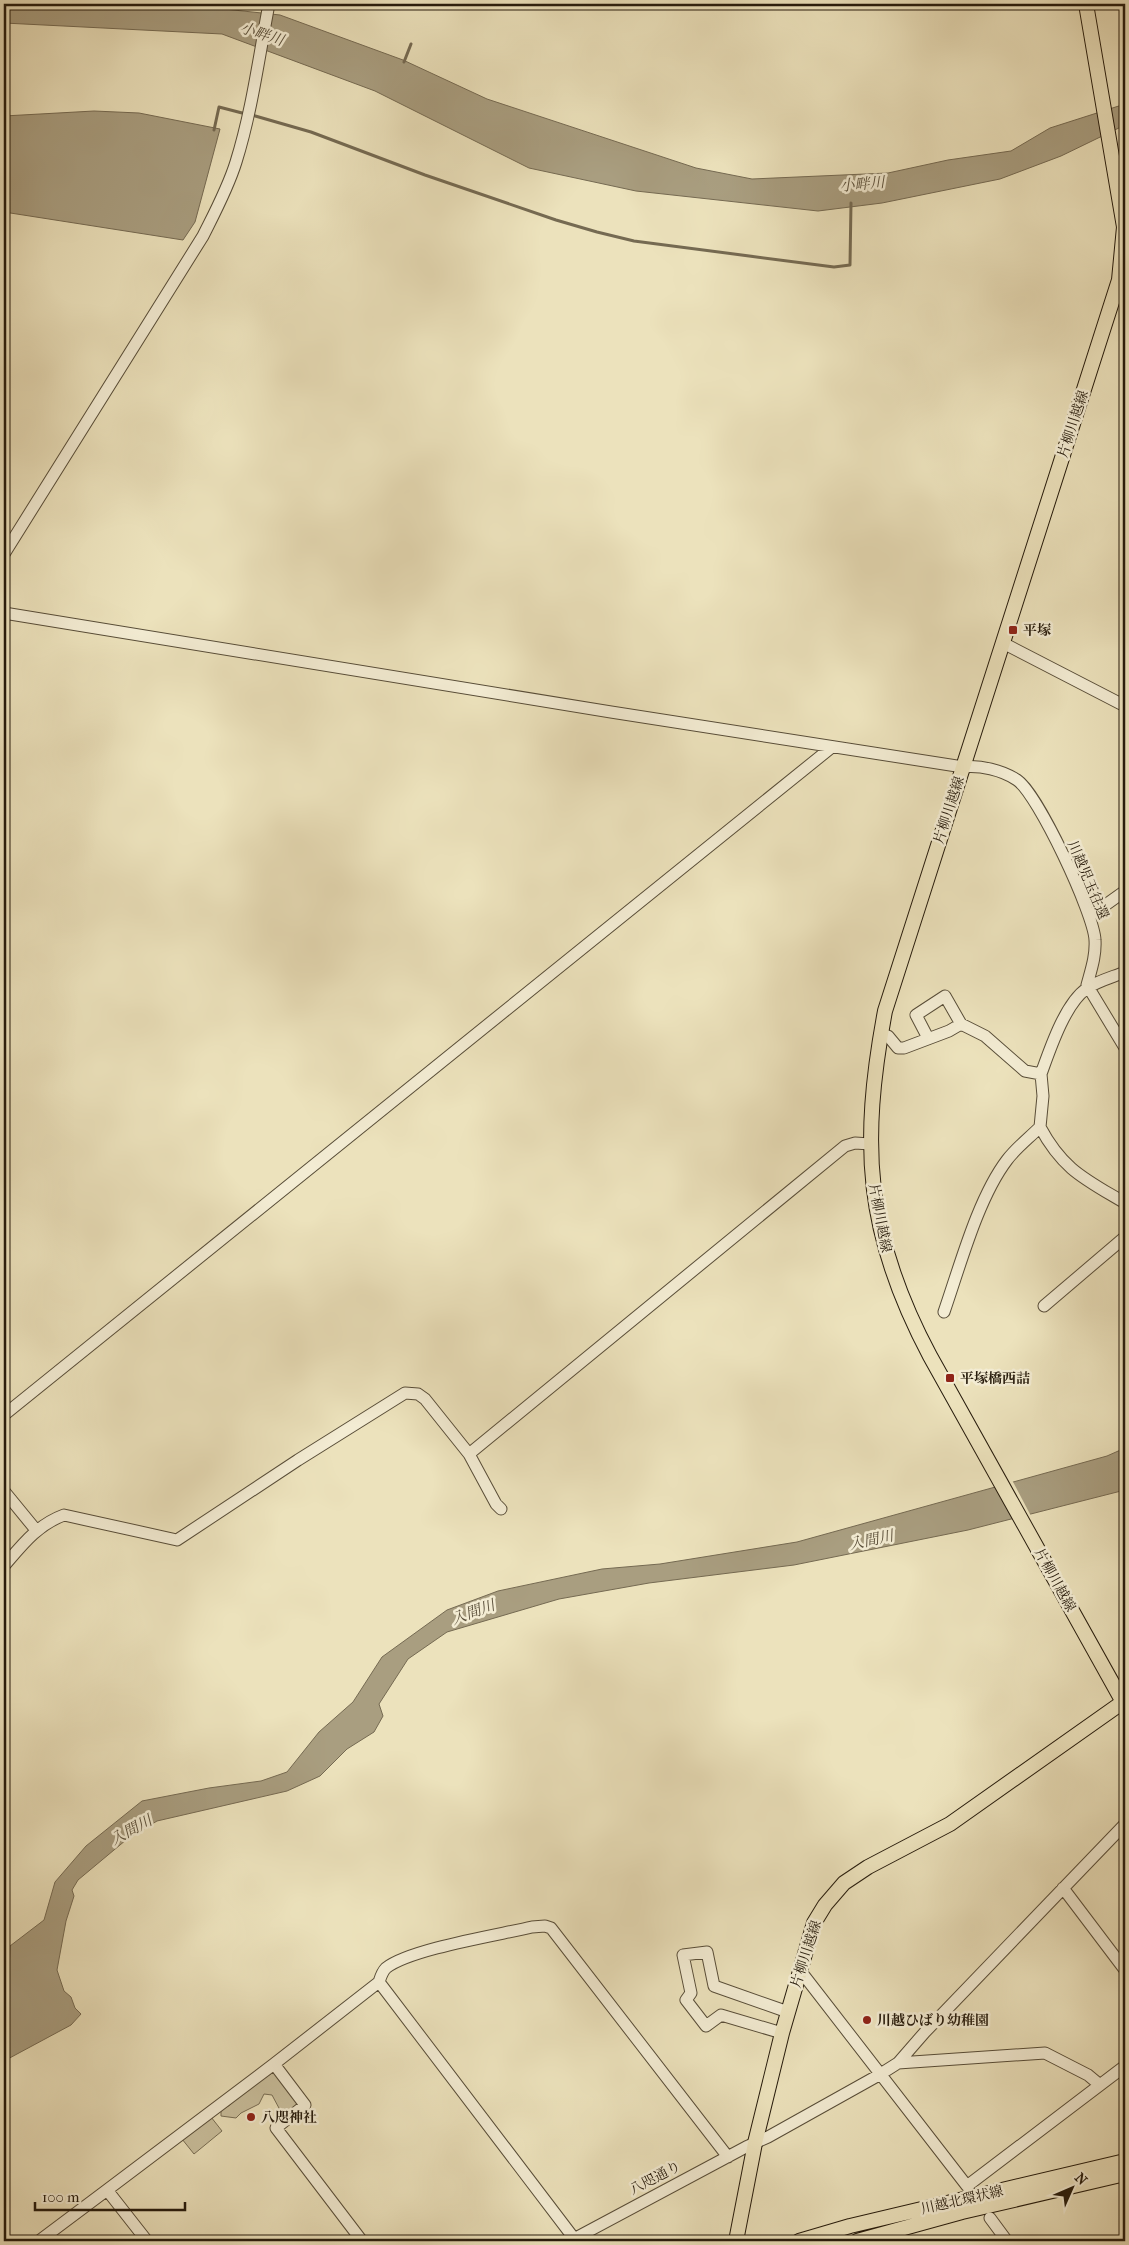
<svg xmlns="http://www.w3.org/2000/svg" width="1129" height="2245" font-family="'IM FELL French Canon','Noto Serif JP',serif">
	<rect width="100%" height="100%" fill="#ece2bc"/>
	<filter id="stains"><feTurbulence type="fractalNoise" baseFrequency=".004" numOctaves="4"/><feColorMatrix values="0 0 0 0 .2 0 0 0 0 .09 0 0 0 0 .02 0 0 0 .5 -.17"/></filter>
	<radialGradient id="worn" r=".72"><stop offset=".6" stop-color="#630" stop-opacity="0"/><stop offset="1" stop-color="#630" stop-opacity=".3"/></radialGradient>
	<!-- green -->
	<path fill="#cac09e" stroke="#786e55" d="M272 2073H276L299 2102 297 2108 287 2111 280 2110 272 2095 264 2094 259 2104 241 2113 236 2118 221 2116V2110L230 2105 231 2101Z
		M211 2117 222 2131 194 2154 182 2139Z"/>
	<!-- water -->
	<path fill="#a99e80" stroke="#756a52" d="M4 4H178L280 15 403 60 487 99 696 168 752 179 888 173 948 160 1011 151 1050 128 1125 104V125L1061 156 1000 179 882 203 818 211 636 191 529 168 375 91 222 34 4 23Z
		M94 111 139 113 220 129 195 222 183 240 4 212V116Z
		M1125 1448V1490L968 1530 794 1565 649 1583 559 1599 447 1632 408 1659 379 1704 383 1716 374 1732 347 1749 320 1776 287 1791 157 1821 126 1840 78 1880 72 1890 74 1896 66 1921 57 1970 64 1991 71 1997 75 2008 81 2014 71 2025 4 2061V1972L9 1971 10 1946 44 1920 55 1882 86 1846 142 1801 209 1788 261 1781 287 1772 319 1732 353 1702 382 1657 447 1610 498 1591 602 1569 660 1564 797 1542 1107 1456Z"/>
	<!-- pier -->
	<path fill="#ece2bc" d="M1012 1480 1031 1516 1014 1520 994 1485Z"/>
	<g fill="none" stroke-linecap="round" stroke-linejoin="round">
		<!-- stream -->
		<path stroke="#756a52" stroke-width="3" d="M404 62 411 44
			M252 115 311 132 425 175 556 220 597 232 634 241 834 267 850 265 851 203
			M214 130 219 107 246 114"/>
		<defs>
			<path id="minor" d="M4 554 203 236C215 212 228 188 236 162 252 111 259 56 269 4
				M4 613 611 712 963 767C980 765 1002 770 1017 780 1038 794 1094 914 1095 940 1096 956 1091 970 1087 985L1125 1048
				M1003 643 1125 706
				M1090 916 1125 891
				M880 1034 888 1036 898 1048H904L949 1031 961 1024 985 1036 1025 1071 1041 1074 1043 1096 1040 1127C1029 1138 1016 1148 1007 1160 978 1198 960 1266 944 1312
				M928 1038 916 1015 945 996 961 1024
				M1041 1074C1050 1049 1065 1004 1086 989 1097 981 1113 977 1125 972
				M1040 1127C1063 1170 1085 1179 1125 1203
				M1044 1306 1125 1237
				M4 1415 832 747
				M469 1454 845 1146 855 1143 870 1144
				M4 1491 36 1530
				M4 1566C22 1545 37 1525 64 1515L177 1540 298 1460 405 1393 418 1394 425 1399 469 1454 496 1504 501 1509
				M1063 1888 1125 1970
				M799 1969 967 2186 1100 2085
				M379 1982C381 1976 382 1972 386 1968 410 1949 498 1935 532 1927L545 1926 551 1928 728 2157
				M782 2033 721 2015 706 2026 686 2000 691 1993 683 1955 707 1952 714 1986 788 2012
				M898 2063 925 2032 1125 1824
				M274 2064 305 2105 276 2128 362 2241
				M107 2190 274 2064 379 1982 576 2241
				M990 2218 1007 2241
				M39 2241 107 2190 147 2241
				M570 2241 746 2147 768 2137 879 2075 898 2063 1045 2053 1088 2075 1100 2085 1125 2066"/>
			<path id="major" d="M736 2241 755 2143 782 2033 814 1923 825 1905 844 1883 868 1867 950 1824 1123 1702 930 1356C865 1234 860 1145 885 1011L1119 280 1124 227 1086 4
				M799 2241 850 2226 1125 2161
				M857 2241 962 2212 1125 2174"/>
		</defs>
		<!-- minor casing -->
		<use href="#minor" stroke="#584d38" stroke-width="13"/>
		<!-- major casing -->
		<use href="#major" stroke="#261b0c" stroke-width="16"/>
		<!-- minor -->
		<use href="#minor" stroke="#f3ecd3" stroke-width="11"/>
		<!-- major -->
		<use href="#major" stroke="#ece2bc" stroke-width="14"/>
	</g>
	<!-- markers -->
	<g fill="#8f2418" stroke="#f3ecd3" stroke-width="2">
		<rect x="1008" y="625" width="10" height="10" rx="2.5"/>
		<rect x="945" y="1373" width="10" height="10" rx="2.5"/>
		<circle cx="867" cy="2020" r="5"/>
		<circle cx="251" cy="2117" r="5"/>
	</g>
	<g text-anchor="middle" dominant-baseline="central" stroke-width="5" stroke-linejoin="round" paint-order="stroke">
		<!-- street labels -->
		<g font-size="14" fill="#261b0c" stroke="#f3ecd3">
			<text transform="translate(1073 424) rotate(-72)">片柳川越線</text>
			<text transform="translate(949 810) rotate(-72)">片柳川越線</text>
			<text transform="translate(1088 880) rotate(67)">川越児玉往還</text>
			<text transform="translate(880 1218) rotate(79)">片柳川越線</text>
			<text transform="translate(1055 1580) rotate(61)">片柳川越線</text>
			<text transform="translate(806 1954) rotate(-72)">片柳川越線</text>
			<text transform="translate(655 2178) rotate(-28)">八咫通り</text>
			<text transform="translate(962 2200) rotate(-13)">川越北環状線</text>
		</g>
		<!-- poi labels -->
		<g font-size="14" font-weight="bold" fill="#261b0c" stroke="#f3ecd3" text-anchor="start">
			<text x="1023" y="630">平塚</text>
			<text x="960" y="1378">平塚橋西詰</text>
			<text x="877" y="2020">川越ひばり幼稚園</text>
			<text x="261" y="2117">八咫神社</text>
		</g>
		<!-- water labels -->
		<g font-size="15" font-style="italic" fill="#5a4f3a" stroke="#f3ecd3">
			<text transform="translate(262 34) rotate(18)">小畔川</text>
			<text transform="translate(862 184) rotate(-5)">小畔川</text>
			<text transform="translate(871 1540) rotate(-12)">入間川</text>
			<text transform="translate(473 1612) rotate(-20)">入間川</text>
			<text transform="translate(131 1830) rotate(-29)">入間川</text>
		</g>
	</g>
	<!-- margin -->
	<rect width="1129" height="2245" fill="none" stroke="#ece2bc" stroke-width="20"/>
	<rect x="5" y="5" width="1119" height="2235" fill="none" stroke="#261b0c" stroke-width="2.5"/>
	<rect x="10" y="10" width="1109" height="2225" fill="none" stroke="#261b0c"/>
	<!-- north arrow -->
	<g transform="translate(1072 2188) rotate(45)" stroke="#f3ecd3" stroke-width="4" paint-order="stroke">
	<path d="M0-4L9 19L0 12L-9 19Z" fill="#261b0c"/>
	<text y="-8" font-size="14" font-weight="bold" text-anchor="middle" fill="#261b0c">N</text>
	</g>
	<!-- scale -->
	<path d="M35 2202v8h150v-8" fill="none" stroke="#261b0c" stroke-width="2.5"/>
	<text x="42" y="2202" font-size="15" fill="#261b0c" stroke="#f3ecd3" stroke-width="4" paint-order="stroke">100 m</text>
	<rect width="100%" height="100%" filter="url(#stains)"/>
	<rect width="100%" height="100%" fill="url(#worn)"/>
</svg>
